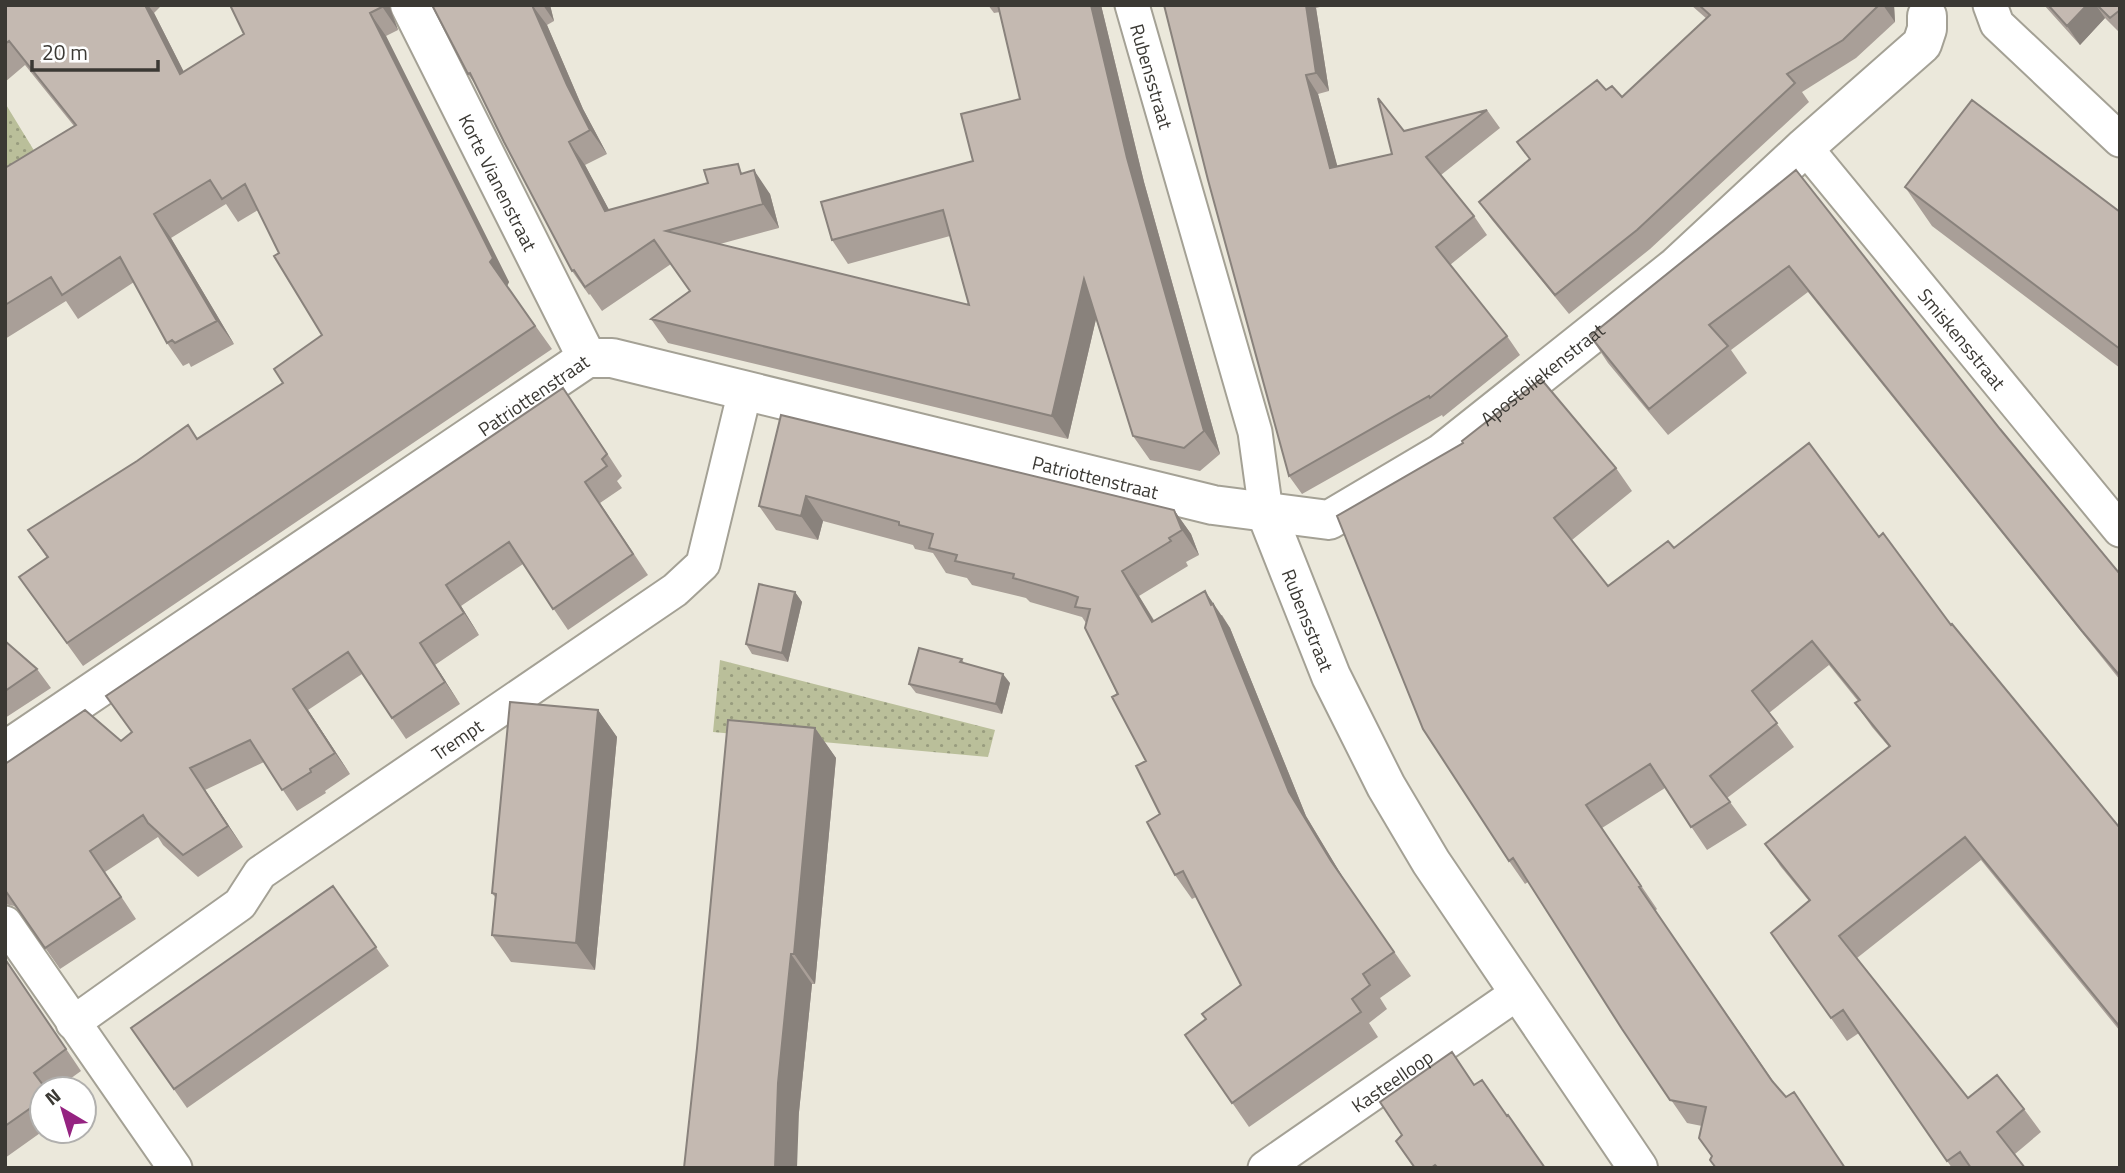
<svg xmlns="http://www.w3.org/2000/svg" width="2125" height="1173" font-family="'Titillium Web',sans-serif">
	<defs>
		<pattern id="park-dots" width="8" height="8" patternUnits="userSpaceOnUse" patternTransform="scale(1.75)"><rect width="8" height="8" fill="#babf9a"/><path d="M2 2h.1M6 6h.1" fill="none" stroke="#989c7e" stroke-width="1.8" stroke-linecap="round"/></pattern>
	</defs>
	<rect width="100%" height="100%" fill="#ebe8db"/>
	<!-- park -->
	<path fill="url(#park-dots)" d="M5 103 49 175 5 201Z
		M720 660 995 730 988 757 713 732Z"/>
	<g fill="none" stroke-linecap="round" stroke-linejoin="round">
		<defs>
			<g id="minor">
				<path id="s1" d="M1132 5 1255 432 1266 512"/>
				<path d="M1990 5 1997 24 2120 140"/>
				<path id="s2" d="M1805 147 2120 530"/>
				<path d="M5 923 175 1168"/>
				<path id="s3" d="M73 1023 240 904 260 873 675 590 703 564 745 391"/>
				<path id="s4" d="M1265 1168 1519 992"/>
			</g>
			<g id="tertiary">
				<path id="s5" d="M410 5 587 358"/>
				<path id="s6" d="M1266 512 1331 676 1386 786 1431 862 1638 1168"/>
				<path id="s7" d="M5 751 587 358H612L1213 505 1329 520 1442 453 1677 266 1805 147 1922 44 1927 29V16"/>
			</g>
		</defs>
		<!-- minor casing -->
		<use href="#minor" stroke="#a4a195" stroke-width="37"/>
		<!-- tertiary casing -->
		<use href="#tertiary" stroke="#a4a195" stroke-width="42"/>
		<!-- minor -->
		<use href="#minor" stroke="#fff" stroke-width="33"/>
		<!-- tertiary -->
		<use href="#tertiary" stroke="#fff" stroke-width="38"/>
	</g>
	<!-- wall -->
	<path fill="#a99f98" d="M5 5H162L154 13 184 72 244 34 230 5H389L398 30 386 36 509 282 507 286 552 349 83 666 36 601 47 558 28 530 197 439 283 383 322 335 258 210 238 222 226 204 171 238 234 344 191 367 189 363 183 366 167 343 134 282 78 319 66 301 5 339V168L74 126 25 65 5 82Z
		M432 5H550L554 21 547 25 583 109 607 154 585 165 609 210 744 173 770 194 779 228 720 244 969 305 950 236 848 264 832 240 973 161 1020 99 1000 12 994 13 988 5H1101L1144 182 1220 454 1200 471 1150 460 1133 436 1096 319 1068 439 668 343 651 319 690 291 671 264 602 311 590 294 589 295 572 271 478 88 468 74Z
		M1164 5H1327L1316 8 1329 91 1318 94 1337 166 1392 154 1404 131 1487 110 1500 128 1441 175 1474 216 1487 235 1450 265 1507 336 1520 355 1443 417 1442 415 1302 494 1289 476Z
		M1691 5H1894L1895 22 1856 58 1802 92 1809 102 1650 249 1569 314 1492 220 1479 202 1530 160 1606 90 1622 97 1707 19Z
		M2044 5H2120V33L2105 18 2080 45Z
		M1796 170 2000 429 2120 574V680L1808 292 1731 350 1747 373 1668 435 1608 363 1590 336Z
		M1905 187 2120 212V368L1932 226Z
		M578 409 622 476 617 481 622 488 600 503 648 575 568 630 523 564 461 606 479 635 435 665 460 704 406 739 362 674 308 710 350 774 325 791 326 793 297 811 264 762 205 790 243 847 198 877 163 845 158 837 105 872 136 919 60 969 20 912 14 906 5 904V764L121 741Z
		M781 415 1174 510 1191 534 1199 555 1186 562 1188 566 1139 596 1154 620 1222 615 1230 628 1306 816 1348 886 1411 976 1380 998 1387 1009 1369 1023 1378 1037 1249 1127 1185 1035 1206 1019 1241 985 1196 897 1192 899 1175 875 1146 761 1086 623 1082 617 1030 602 1026 598 972 585 967 578 946 573 933 553 915 549 913 545 823 521 818 540 776 530 759 506Z
		M1616 468 1632 491 1572 540 1608 586 1674 548 1879 537 2120 828V1031L1981 860 1857 958 1968 1098 2024 1109 2041 1132 2015 1154 2025 1168H1952L1859 1033 1847 1041 1771 933 1809 901 1781 867 1765 844 1889 747 1872 727 1855 703 1858 701 1829 665 1769 713 1794 747 1727 798 1747 825 1707 850 1665 788 1602 828 1657 909 1655 911 1774 1082 1712 1156 1702 1126 1687 1123 1622 1029 1528 882 1525 884 1509 861 1337 516Z
		M795 592 802 602 788 662 752 654 746 644Z
		M5 641 37 669 51 688 5 718Z
		M962 659 964 663 1010 683 1002 714 916 693 909 684Z
		M598 710 617 737 595 970 511 962 492 935 495 897 492 893Z
		M815 728 836 758 815 984H812L799 1112 697 1048Z
		M333 886 389 966 187 1108 131 1028Z
		M5 958 81 1071 56 1089H42V1131H43L5 1158Z"/>
	<!-- shaded-wall -->
	<path fill="#89827c" d="M145 5H148L154 13 197 98 180 74Z
		M381 5H389L398 30Z
		M532 5 547 25 583 109 607 154 590 130 567 85Z
		M543 5H550L554 21Z
		M1091 5H1101L1144 182 1220 454 1204 431 1127 158Z
		M1306 5H1314L1316 8 1329 91 1316 73Z
		M1883 5H1894L1895 22Z
		M2087 5H2096L2105 18 2080 45 2067 26Z
		M370 13 386 36 509 282 507 286 490 262Z
		M1306 75 1318 94 1343 187 1330 168Z
		M569 142 585 165 622 234 605 211Z
		M754 170 770 194 779 228 763 204Z
		M154 214 171 238 234 344 217 321Z
		M1084 279 1100 302 1068 439 1052 416Z
		M806 496 823 521 818 540 801 516Z
		M1174 510 1191 534 1199 555 1182 530Z
		M1122 571 1139 596 1169 646 1152 622Z
		M446 585 461 606 479 635 464 613Z
		M1205 591 1230 628 1306 816 1348 886 1411 976 1331 861 1289 792Z
		M795 592 802 602 788 662 782 653Z
		M420 643 435 665 460 704 445 682Z
		M1003 674 1010 683 1002 714 996 704Z
		M293 689 308 710 350 774 335 753Z
		M598 710 617 737 595 970 576 943Z
		M815 728 836 758 815 984 794 954Z
		M190 768 205 790 243 847 228 826Z
		M791 954 812 984 799 1112 797 1168H775L778 1083Z"/>
	<!-- building -->
	<path fill="#c4b9b1" stroke="#89827c" stroke-width="2" d="M5 5H145L180 74 244 34 230 5H381L382 7 370 13 493 258 490 262 535 326 67 643 19 577 48 557 28 530 137 461 188 425 197 439 283 383 274 369 322 335 274 256 279 253 245 184 222 199 210 180 154 214 217 321 175 343 172 340 167 343 120 257 62 295 51 277 5 305V168L76 125 9 41 5 44Z
		M432 5H532L567 85 590 130 569 142 605 211 708 183 704 170 738 164 741 174 754 170 763 204 666 231 969 305 943 210 832 240 821 202 973 161 961 114 1020 99 998 5H1091L1127 158 1204 431 1184 448 1133 436 1084 279 1052 416 651 319 690 291 654 240 585 287 574 270 572 271 504 142 470 73 468 74Z
		M1164 5H1306L1316 73 1306 75 1330 168 1392 154 1378 98 1404 131 1487 110 1426 157 1474 216 1436 247 1507 336 1430 398 1429 396 1289 476 1208 180Z
		M1699 5H1879L1843 40 1787 74 1795 83 1637 230 1555 295 1479 202 1530 159 1517 142 1597 80 1606 90 1612 86 1622 97 1710 15Z
		M2048 5H2087L2067 26Z
		M2097 5H2120V10L2110 18Z
		M1972 100 2120 212V349L1905 187Z
		M1796 170 2000 429 2120 574V676L2082 631 1789 266 1709 325 1728 346 1649 409 1590 336Z
		M1541 379 1616 468 1554 518 1608 586 1668 541 1674 548 1809 443 1879 537 1883 533 1951 625 1952 624 2120 828V1027L1965 837 1839 936 1968 1098 1997 1075 2024 1109 1997 1132 2025 1168H1971L1960 1152 1947 1161 1843 1010 1831 1018 1771 933 1810 900 1765 844 1890 746 1855 703 1860 700 1812 641 1752 691 1777 723 1710 776 1730 802 1691 827 1650 764 1586 805 1641 886 1639 887 1772 1081 1786 1097 1794 1092 1845 1168H1716L1710 1160 1712 1156 1699 1138 1706 1107 1670 1100 1622 1029 1513 858 1509 861 1423 729 1337 516 1463 443 1462 441Z
		M563 388 607 454 602 459 607 466 585 482 633 554 553 609 509 542 446 585 464 613 420 643 445 682 392 718 348 652 293 689 335 753 310 769 311 772 282 790 250 740 190 768 228 826 183 855 148 823 143 815 90 851 121 897 45 948 5 890V764L85 710 121 741 132 732 106 696Z
		M781 415 1174 510 1182 530 1169 538 1171 541 1122 571 1152 622 1205 591 1211 605 1213 604 1289 792 1331 861 1394 952 1363 974 1370 985 1352 999 1361 1012 1232 1103 1185 1035 1206 1019 1202 1014 1241 985 1183 871 1175 875 1147 822 1160 814 1136 766 1146 761 1112 697 1118 694 1085 628 1090 609 1075 607 1078 597 1067 593 1013 578 1014 574 955 561 957 555 929 548 933 534 899 525V522L806 496 801 516 759 506Z
		M759 584 795 592 782 653 746 644Z
		M5 641 37 669 5 691Z
		M919 648 962 659 960 662 1003 674 996 704 909 684Z
		M510 702 598 710 576 943 492 935 496 894 492 893Z
		M728 720 815 728 794 954H791L778 1083 775 1168H684L697 1048Z
		M333 886 376 947 174 1089 131 1028Z
		M5 959 66 1049 34 1073 46 1089H42V1100L5 1126Z
		M1452 1052 1474 1085 1482 1080 1507 1116 1508 1115 1545 1168H1438L1435 1165 1431 1168H1415L1396 1141 1402 1135 1380 1102Z"/>
	<g text-anchor="middle" dominant-baseline="central" stroke-width="5" stroke-linejoin="round" paint-order="stroke">
		<!-- street labels -->
		<g font-size="19" fill="#3b3934" stroke="#fff">
			<text stroke="none"><textPath href="#s1" startOffset="74">Rubensstraat</textPath></text>
			<text stroke="none"><textPath href="#s5" startOffset="198">Korte Vianenstraat</textPath></text>
			<text stroke="none"><textPath href="#s2" startOffset="248">Smiskensstraat</textPath></text>
			<text stroke="none"><textPath href="#s7" startOffset="1722">Apostoliekenstraat</textPath></text>
			<text stroke="none"><textPath href="#s7" startOffset="637">Patriottenstraat</textPath></text>
			<text stroke="none"><textPath href="#s7" startOffset="1225">Patriottenstraat</textPath></text>
			<text stroke="none"><textPath href="#s6" startOffset="116">Rubensstraat</textPath></text>
			<text stroke="none"><textPath href="#s3" startOffset="480">Trempt</textPath></text>
			<text stroke="none"><textPath href="#s4" startOffset="154">Kasteelloop</textPath></text>
		</g>
	</g>
	<!-- border -->
	<rect width="2125" height="1173" fill="none" stroke="#3b3934" stroke-width="14"/>
	<!-- north arrow -->
	<g transform="translate(63 1110) rotate(322)"><circle r="33" fill="#ffffff" stroke="#b1b0ae" stroke-width="2"/>
	<path d="M0-5L12 26L0 18L-12 26Z" fill="#952381"/>
	<text y="-10" font-size="19" font-weight="bold" text-anchor="middle" fill="#3b3934">N</text>
	</g>
	<!-- scale -->
	<path d="M32 60v10h126v-10" fill="none" stroke="#3b3934" stroke-width="3.5"/>
	<text x="42" y="60" font-size="21" fill="#3b3934" stroke="#ffffff" stroke-width="5" paint-order="stroke">20 m</text>
</svg>
